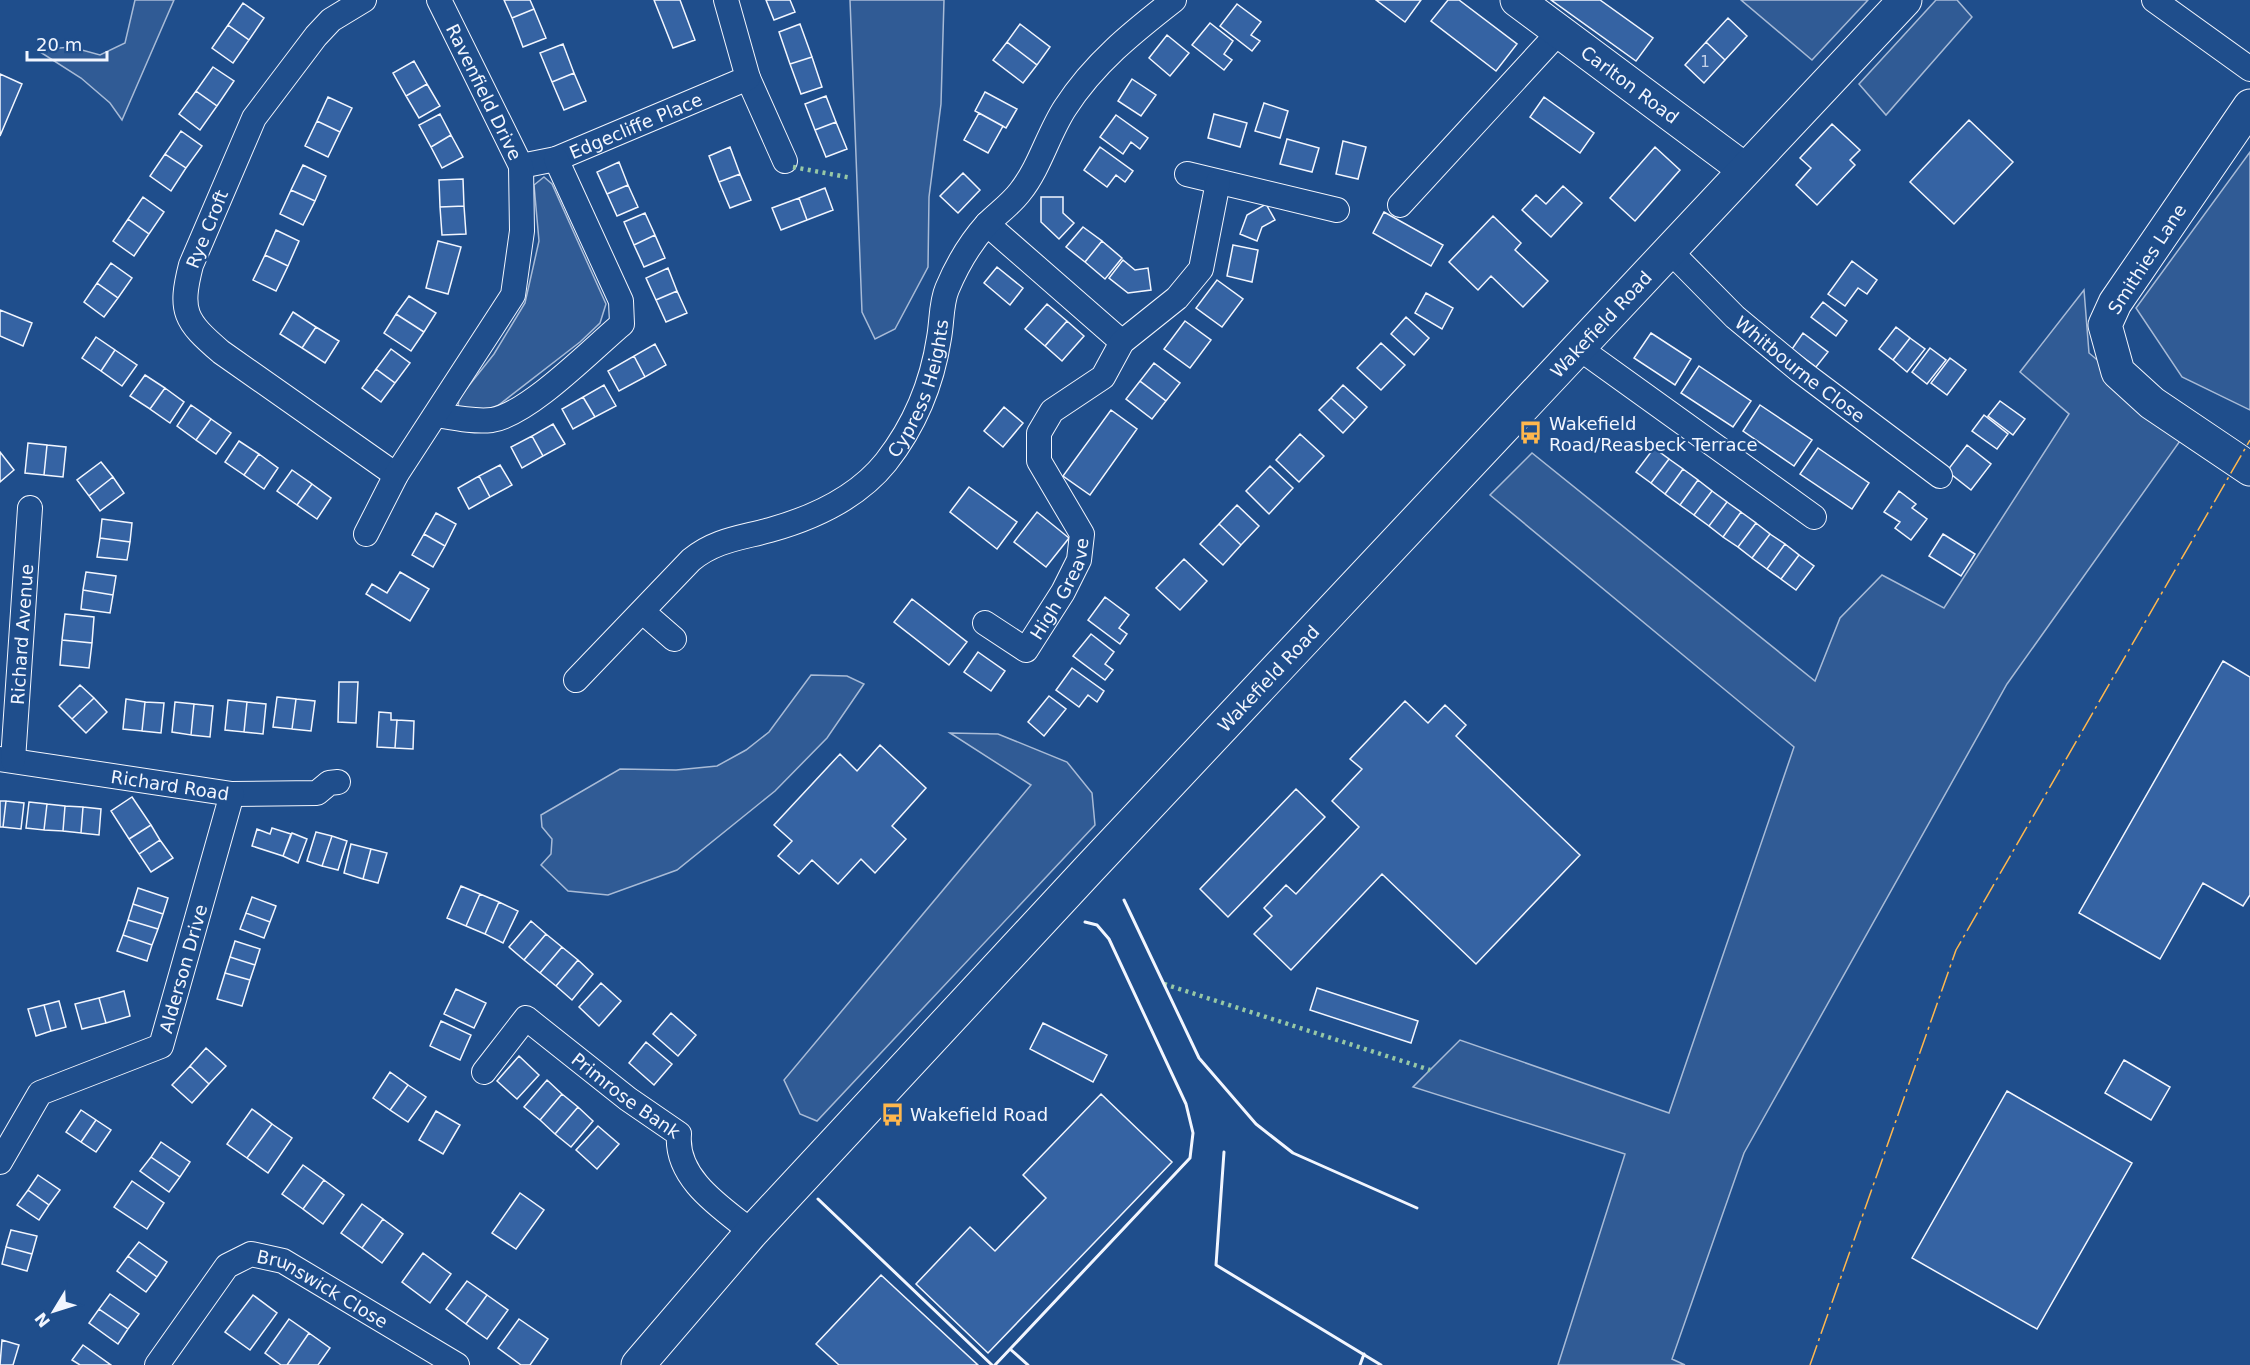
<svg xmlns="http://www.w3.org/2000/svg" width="2250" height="1365" font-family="'DejaVu Sans',sans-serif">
	<rect width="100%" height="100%" fill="#1f4e8c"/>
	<!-- built -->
	<path fill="#305b95" stroke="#a8bbd7" stroke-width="1.5" d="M135 0H174L122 120 110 103 81 78 37 50 71 47 100 55 125 43Z
		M850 0H944L941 104 929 197 928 267 895 329 875 339 862 312Z
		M1741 0H1868L1812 60Z
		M1936 0H1957L1972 17 1886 115 1859 84Z
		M2250 152V410L2182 377 2136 308Z
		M544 177 552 184 606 304 600 323 580 342 491 411 458 408 459 398 494 354 525 303 539 241 534 185Z
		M2084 290 2089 353 2185 434 2007 684 1744 1153 1672 1359 1685 1365H1558L1625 1154 1413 1087 1460 1040 1669 1113 1794 747 1490 495 1532 453 1815 681 1840 618 1882 575 1944 608 2069 414 2020 372Z
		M811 675 847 676 864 684 827 738 775 791 677 870 608 895 568 891 541 865 551 854 552 839 542 827 541 815 620 769 676 770 717 766 746 750 769 732Z
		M950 733 998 734 1067 762 1092 793 1095 825 817 1121 800 1114 784 1080 1031 785Z"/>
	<!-- building -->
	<path fill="#3563a3" stroke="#f2f6ff" stroke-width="1.5" d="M504 0H530L534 9 512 18Z
		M654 0H680L695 40 673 48Z
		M766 0H790L795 12 774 20Z
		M1376 0H1421L1405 22Z
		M1448 0H1459L1517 44 1496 71 1431 21Z
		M1551 0H1600L1653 38 1636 61Z
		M243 3 264 18 249 40 228 25Z
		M1237 4 1261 22 1251 35 1260 41 1252 51 1220 26Z
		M534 9 546 38 523 47 512 18Z
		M1728 18 1747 36 1725 60 1706 42Z
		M1210 23 1233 41 1224 54 1232 60 1224 70 1192 45Z
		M800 24 812 57 790 64 779 32Z
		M1020 24 1050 47 1037 65 1007 42Z
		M228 25 249 40 233 63 212 48Z
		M1167 35 1189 53 1170 76 1149 58Z
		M1007 42 1037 65 1023 83 993 60Z
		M1706 42 1725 60 1704 83 1685 65Z
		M563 44 574 73 552 82 540 53Z
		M812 57 822 87 801 94 790 64Z
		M414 61 427 84 406 96 393 73Z
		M213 67 234 81 217 106 196 91Z
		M574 73 586 101 564 110 552 82Z
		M0 74 22 84 0 136Z
		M1132 79 1156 95 1141 116 1118 101Z
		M427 84 440 106 419 118 406 96Z
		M196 91 217 106 200 130 179 114Z
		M985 92 1017 109 1006 128 975 111Z
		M826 96 836 122 815 130 805 104Z
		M328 97 352 108 340 132 317 121Z
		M1544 97 1594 133 1580 153 1530 117Z
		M1264 103 1288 111 1280 138 1255 131Z
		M979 113 1003 126 988 153 964 140Z
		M440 114 451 135 431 147 419 125Z
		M1214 114 1247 123 1240 147 1208 138Z
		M1116 115 1148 138 1140 149 1131 142 1123 154 1100 137Z
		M1969 120 2013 162 1954 224 1910 182Z
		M317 121 340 132 328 157 305 146Z
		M836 122 847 149 826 157 815 130Z
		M1832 124 1860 150 1850 160 1855 165 1817 205 1796 185 1811 168 1800 158Z
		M181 131 202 146 186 168 165 154Z
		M451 135 463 157 442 168 431 147Z
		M1287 139 1319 148 1312 172 1280 164Z
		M1343 141 1366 147 1358 179 1336 174Z
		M730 147 740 174 719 182 709 156Z
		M1100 147 1133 171 1125 182 1116 175 1107 187 1084 170Z
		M1655 147 1680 170 1635 221 1610 198Z
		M165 154 186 168 171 191 150 176Z
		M619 162 628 185 607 194 597 172Z
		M303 165 326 176 315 201 291 190Z
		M963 173 980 190 958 213 940 196Z
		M740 174 751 200 730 208 719 182Z
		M463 179 464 206 440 207 439 180Z
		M628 185 638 207 617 216 607 194Z
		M1563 186 1582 203 1551 237 1522 210 1536 195 1546 204Z
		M825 188 833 210 807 220 799 198Z
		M291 190 315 201 303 225 280 214Z
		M143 197 164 212 149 234 128 219Z
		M1041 197H1063V213L1074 223 1059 239 1041 222Z
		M799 198 807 220 781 230 772 208Z
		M1266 204 1275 220 1262 227 1257 241 1240 234 1247 215Z
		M464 206 466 234 442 235 440 207Z
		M1384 212 1443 245 1431 266 1373 233Z
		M645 213 655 235 634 245 624 222Z
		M1493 216 1521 243 1515 250 1548 281 1523 307 1491 276 1478 290 1449 262Z
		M128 219 149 234 134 256 113 241Z
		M1083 227 1102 241 1085 262 1066 247Z
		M276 230 299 241 288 266 265 255Z
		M655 235 665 258 644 267 634 245Z
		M438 241 461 247 448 294 426 288Z
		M1102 241 1122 258 1105 279 1085 262Z
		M1233 245 1258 250 1252 282 1227 276Z
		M265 255 288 266 276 291 253 280Z
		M1123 260 1135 270 1148 268 1151 290 1128 293 1109 278Z
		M1852 261 1877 280 1867 294 1858 288 1845 306 1828 294Z
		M111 263 132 278 118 298 97 283Z
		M997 267 1023 288 1010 305 984 283Z
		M668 268 677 291 656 300 646 278Z
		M1217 280 1243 299 1222 327 1196 308Z
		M97 283 118 298 104 317 84 302Z
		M677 291 687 313 666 322 656 300Z
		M1426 293 1453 308 1442 329 1415 313Z
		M409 296 436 313 424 332 396 314Z
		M1823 302 1847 321 1836 336 1811 317Z
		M1047 304 1067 321 1045 346 1025 329Z
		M0 310 32 323 23 346 0 336Z
		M293 312 316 327 302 348 280 334Z
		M396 314 424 332 411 351 384 333Z
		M1406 317 1429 338 1414 355 1391 334Z
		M1067 321 1084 336 1062 361 1045 346Z
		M1185 321 1211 340 1190 368 1164 349Z
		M316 327 339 341 325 363 302 348Z
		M1896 327 1910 338 1893 360 1879 349Z
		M1651 333 1691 359 1675 385 1634 358Z
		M1803 333 1828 352 1816 367 1792 349Z
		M96 337 115 350 101 371 82 358Z
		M1910 338 1925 349 1907 372 1893 360Z
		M1381 343 1405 365 1381 390 1357 368Z
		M655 344 666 365 645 377 634 356Z
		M1930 348 1946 360 1927 384 1912 372Z
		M391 349 410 363 395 383 376 369Z
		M115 350 137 365 122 386 101 371Z
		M634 356 645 377 619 391 608 371Z
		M1950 358 1966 370 1947 395 1931 383Z
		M1154 363 1180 383 1166 401 1140 381Z
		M1699 366 1751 401 1733 427 1681 393Z
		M376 369 395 383 381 402 362 388Z
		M145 375 165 388 150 409 130 396Z
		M1140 381 1166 401 1152 419 1126 399Z
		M604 385 616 406 595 417 583 397Z
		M1343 385 1367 407 1355 420 1331 398Z
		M165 388 184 402 170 423 150 409Z
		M583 397 595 417 573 429 562 409Z
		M1331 398 1355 420 1343 433 1319 410Z
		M2000 401 2025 419 2013 435 1988 416Z
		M191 405 211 419 196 440 177 426Z
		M1760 405 1812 440 1794 466 1743 431Z
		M1004 407 1023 423 1003 447 984 431Z
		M1111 410 1137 429 1090 495 1063 476Z
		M1984 415 2008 434 1997 449 1972 431Z
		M211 419 231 433 216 454 196 440Z
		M553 424 565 444 543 456 532 436Z
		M1300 434 1324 456 1299 482 1276 460Z
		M532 436 543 456 522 468 511 447Z
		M239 441 259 454 244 475 225 462Z
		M28 443 47 445 44 475 25 473Z
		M47 445 66 447 63 477 44 475Z
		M1967 445 1991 464 1971 490 1947 471Z
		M1654 448 1669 459 1651 483 1636 472Z
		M1818 448 1869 483 1852 509 1800 474Z
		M0 452 14 470 0 482Z
		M259 454 278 468 264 489 244 475Z
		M1669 459 1683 469 1665 494 1651 483Z
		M101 462 113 477 89 496 77 480Z
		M500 465 512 485 490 497 479 476Z
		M1270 466 1293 488 1269 514 1246 491Z
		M1683 469 1698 480 1680 505 1665 494Z
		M292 470 312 484 297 505 277 491Z
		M479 476 490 497 469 509 458 488Z
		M113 477 124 493 100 511 89 496Z
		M1698 480 1712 491 1694 515 1680 505Z
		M312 484 331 498 317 519 297 505Z
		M969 487 1017 522 997 549 950 512Z
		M1712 491 1727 502 1709 526 1694 515Z
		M1899 491 1916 504 1912 508 1927 519 1911 540 1895 528 1900 522 1884 512Z
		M1727 502 1741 512 1723 537 1709 526Z
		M1237 505 1259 526 1241 545 1219 524Z
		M1037 512 1069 538 1046 567 1014 542Z
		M1741 512 1756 523 1738 547 1723 537Z
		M436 513 456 524 445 546 424 534Z
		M102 519 132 523 130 542 100 538Z
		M1756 523 1770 534 1752 558 1738 547Z
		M1219 524 1241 545 1223 565 1200 544Z
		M424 534 445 546 433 567 412 555Z
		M1770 534 1785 544 1767 569 1752 558Z
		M1943 534 1975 554 1961 576 1929 556Z
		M100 538 130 542 127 560 97 557Z
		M1785 544 1799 555 1781 579 1767 569Z
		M1799 555 1814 566 1796 590 1781 579Z
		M1184 559 1207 581 1180 610 1156 588Z
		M86 572 116 576 113 595 83 590Z
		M400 572 429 589 410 621 366 594 372 584 387 593Z
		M83 590 113 595 110 613 81 609Z
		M1105 597 1129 615 1119 628 1127 634 1120 644 1088 620Z
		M912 599 967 642 949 665 894 622Z
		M65 614 94 617 92 643 62 640Z
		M1091 634 1114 652 1105 664 1113 670 1105 680 1073 656Z
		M62 640 92 643 89 668 60 665Z
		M978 652 1005 671 991 691 964 672Z
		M2223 661 2250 677V895L2243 906 2203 883 2160 959 2079 913Z
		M1072 668 1104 691 1097 702 1088 695 1079 707 1056 690Z
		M339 682H358L356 723 338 722Z
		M80 685 94 698 72 719 59 706Z
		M1049 696 1066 709 1044 736 1028 722Z
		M277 697 296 699 292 729 273 727Z
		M94 698 107 712 86 733 72 719Z
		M126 699 145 702 142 731 123 729Z
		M296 699 315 701 311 731 292 729Z
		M228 700 247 702 244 732 225 730Z
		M1405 701 1428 723 1445 705 1466 725 1456 736 1580 855 1476 964 1382 874 1291 970 1254 934 1272 916 1264 908 1286 885 1296 894 1359 827 1332 801 1362 769 1350 759Z
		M145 702 164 703 161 733 142 731Z
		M175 702 194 704 191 735 172 732Z
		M247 702 266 704 263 734 244 732Z
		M194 704 213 706 210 737 191 735Z
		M379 712 391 713V720H397L395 748 377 747Z
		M397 720 414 721 413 749 395 748Z
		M880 745 926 788 892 826 906 839 875 873 861 859 838 884 812 860 799 874 778 856 792 841 774 825 840 754 857 771Z
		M1296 789 1325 817 1228 917 1200 889Z
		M132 797 151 825 129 839 111 811Z
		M0 801H6L3 827H0Z
		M6 801 24 803 21 829 3 827Z
		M29 802 47 804 44 830 26 828Z
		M47 804 65 806 63 831 44 830Z
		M65 806 83 807 81 833 63 831Z
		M83 807 101 809 99 835 81 833Z
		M151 825 160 840 139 854 129 839Z
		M272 828 291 834 283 856 252 846 257 829 270 834Z
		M316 832 332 836 322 866 307 861Z
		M292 833 307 839 298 863 283 856Z
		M332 836 347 841 338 870 322 866Z
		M160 840 173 858 151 872 139 854Z
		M351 844 371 849 363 879 344 873Z
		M371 849 387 853 378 883 363 879Z
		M461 886 480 894 466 926 447 918Z
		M138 888 168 898 163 914 133 904Z
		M480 894 499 902 485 934 466 926Z
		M252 897 276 906 270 922 246 913Z
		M499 902 518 911 503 943 485 934Z
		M133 904 163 914 158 929 128 920Z
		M246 913 270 922 264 938 240 929Z
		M128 920 158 929 152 945 123 935Z
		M531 921 546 934 524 960 509 947Z
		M546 934 562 947 540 973 524 960Z
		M123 935 152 945 147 961 117 951Z
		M235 941 260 949 255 965 230 957Z
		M562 947 578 960 556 986 540 973Z
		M230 957 255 965 250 980 225 973Z
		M578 960 593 974 572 1000 556 986Z
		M225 973 250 980 242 1006 217 999Z
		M601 983 621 1001 599 1026 579 1007Z
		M1317 988 1418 1021 1411 1043 1310 1010Z
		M456 989 486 1003 474 1028 444 1014Z
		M124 991 130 1016 106 1023 99 998Z
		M99 998 106 1023 82 1029 75 1004Z
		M59 1001 66 1027 51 1031 44 1005Z
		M44 1005 51 1031 36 1036 28 1009Z
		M671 1013 696 1035 678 1056 653 1034Z
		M441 1021 471 1035 460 1060 430 1046Z
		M1043 1023 1107 1055 1093 1082 1030 1049Z
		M646 1042 672 1064 654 1085 629 1063Z
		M206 1048 226 1066 209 1084 190 1066Z
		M519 1056 539 1075 517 1099 497 1081Z
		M2124 1060 2170 1087 2151 1120 2105 1093Z
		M190 1066 209 1084 192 1103 172 1085Z
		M390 1072 408 1085 390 1110 373 1098Z
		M547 1080 562 1094 540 1120 524 1107Z
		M408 1085 426 1097 408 1122 390 1110Z
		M2007 1091 2132 1163 2037 1329 1912 1258Z
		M562 1094 578 1107 555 1134 540 1120Z
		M1101 1094 1172 1162 988 1353 916 1284 970 1227 995 1251 1046 1198 1023 1175Z
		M578 1107 593 1121 571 1147 555 1134Z
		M252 1109 272 1124 247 1158 227 1144Z
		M81 1110 96 1120 81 1142 66 1132Z
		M436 1111 460 1125 443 1154 419 1140Z
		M96 1120 111 1130 96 1152 81 1142Z
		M272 1124 292 1138 268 1173 247 1158Z
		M598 1126 619 1144 597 1169 576 1150Z
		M161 1142 190 1162 180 1177 151 1157Z
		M151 1157 180 1177 169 1192 140 1171Z
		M303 1165 324 1180 303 1209 282 1194Z
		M38 1175 60 1190 49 1205 28 1190Z
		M324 1180 344 1195 323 1224 303 1209Z
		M132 1181 164 1203 147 1229 114 1207Z
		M28 1190 49 1205 39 1220 17 1205Z
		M520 1193 544 1210 516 1249 492 1233Z
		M362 1204 383 1219 362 1248 341 1233Z
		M383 1219 403 1234 382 1263 362 1248Z
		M11 1230 37 1236 32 1254 6 1247Z
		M139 1242 167 1262 157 1277 128 1256Z
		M6 1247 32 1254 27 1271 2 1264Z
		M423 1253 451 1274 430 1303 402 1282Z
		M128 1256 157 1277 146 1292 117 1271Z
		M881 1275 978 1365H839L816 1344Z
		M467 1281 487 1295 466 1324 446 1309Z
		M110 1294 139 1314 128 1329 99 1309Z
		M253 1295 277 1313 250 1350 225 1332Z
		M487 1295 508 1310 487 1339 466 1324Z
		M99 1309 128 1329 118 1344 89 1323Z
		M289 1319 309 1333 287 1365H281L265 1353Z
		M519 1319 548 1339 530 1365H521L498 1348Z
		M309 1333 330 1348 318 1365H287Z
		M2 1340 19 1345 13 1365H0Z
		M83 1345 111 1365H80L72 1360Z"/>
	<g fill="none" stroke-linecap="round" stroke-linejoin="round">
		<defs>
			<g id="street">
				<path d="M364 0 331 20 316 36 254 118 191 265C179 312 185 321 221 352L396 475"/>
				<path d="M2154 0 2250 69"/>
				<path d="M748 78 785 161"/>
				<path id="s1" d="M521 166 556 159 748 78 726 0"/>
				<path d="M1187 174 1337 210"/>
				<path d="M1400 205 1559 32"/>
				<path d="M987 224 1122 342"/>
				<path id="s2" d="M1670 251 1735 317 1799 370 1940 476"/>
				<path d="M1579 348 1814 517"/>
				<path d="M437 415C455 418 474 422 492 420 529 414 592 349 622 324L621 301 556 159"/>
				<path d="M366 534 396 475 513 295 522 231 521 166 439 0"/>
				<path d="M643 612 674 639"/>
				<path id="s3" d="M985 623 1026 650 1063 592 1079 560 1082 534 1039 461V433L1052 411 1103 377 1122 342 1177 298 1201 269 1218 182"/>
				<path id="s4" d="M576 680 691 560C715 540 741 538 770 530 813 518 858 497 886 462 915 425 932 384 939 338 942 322 941 303 947 289 957 265 970 243 987 224 998 213 1011 204 1020 192 1040 167 1048 134 1065 108 1094 63 1133 32 1174 0"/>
				<path id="s5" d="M0 759 232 794 317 793 329 783 338 782"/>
				<path id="s6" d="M13 760 30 508"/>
				<path id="s7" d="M484 1072 526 1018 628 1099 679 1134C675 1179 722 1208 752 1232"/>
				<path id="s8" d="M0 1162 40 1093 161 1046 232 794"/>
				<path id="s9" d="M157 1365 227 1266 251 1254 283 1261 457 1365"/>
			</g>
			<g id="secondary">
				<path id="s10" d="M1517 0 1744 169"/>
				<path d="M2250 106 2115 303 2105 325 2118 372 2152 403 2250 469"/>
			</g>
			<g id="primary">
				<path id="s11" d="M638 1365 752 1232 1090 868 1905 0"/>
			</g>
		</defs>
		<!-- street casing -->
		<use href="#street" stroke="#f2f6ff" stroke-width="26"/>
		<!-- secondary casing -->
		<use href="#secondary" stroke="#f2f6ff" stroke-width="35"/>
		<!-- primary casing -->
		<use href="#primary" stroke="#f2f6ff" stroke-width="35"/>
		<!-- street -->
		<use href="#street" stroke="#1f4e8c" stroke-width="24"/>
		<!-- secondary -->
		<use href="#secondary" stroke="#1f4e8c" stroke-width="33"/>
		<!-- primary -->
		<use href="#primary" stroke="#1f4e8c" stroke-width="33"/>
		<!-- hedge -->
		<path stroke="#97c8a6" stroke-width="4.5" stroke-dasharray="3 4.5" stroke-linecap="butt" d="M793 167 852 178
			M1164 984 1430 1070"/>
		<!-- wall -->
		<path stroke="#f2f6ff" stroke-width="3" d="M1124 900 1199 1058 1256 1124 1293 1153 1417 1208
			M1224 1152 1216 1265 1381 1365
			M818 1199 992 1365
			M1010 1349 1028 1365
			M995 1365 1190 1158 1193 1133 1186 1104 1109 939 1097 925 1085 922
			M1360 1365 1364 1354"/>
		<!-- power -->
		<path stroke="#ffb74d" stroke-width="1.5" stroke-dasharray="21 4.5 3 4.5" stroke-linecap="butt" d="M1810 1365 1956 950 2250 440"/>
	</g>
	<!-- icons -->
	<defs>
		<symbol id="bus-bare" viewBox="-9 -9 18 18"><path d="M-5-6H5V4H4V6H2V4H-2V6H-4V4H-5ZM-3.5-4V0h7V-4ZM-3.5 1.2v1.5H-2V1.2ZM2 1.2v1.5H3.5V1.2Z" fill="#ffb74d" stroke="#1f4e8c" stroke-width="2.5" paint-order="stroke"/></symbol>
	</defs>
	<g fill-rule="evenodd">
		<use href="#bus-bare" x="1514" y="416" width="33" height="33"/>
		<use href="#bus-bare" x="876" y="1098" width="33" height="33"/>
	</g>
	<g text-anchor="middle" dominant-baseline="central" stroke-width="4.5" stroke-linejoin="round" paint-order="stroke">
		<!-- number labels -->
		<g font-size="15" fill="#c3d1e8">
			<text x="1705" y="62">1</text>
		</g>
		<!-- street labels -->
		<g font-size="18" fill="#f2f6ff" stroke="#1f4e8c">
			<text stroke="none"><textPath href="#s10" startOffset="141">Carlton Road</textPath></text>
			<text transform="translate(484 92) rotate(64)">Ravenfield Drive</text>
			<text stroke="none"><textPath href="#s1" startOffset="122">Edgecliffe Place</textPath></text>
			<text transform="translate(207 229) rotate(-68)">Rye Croft</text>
			<text transform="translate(2147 259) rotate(-57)">Smithies Lane</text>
			<text stroke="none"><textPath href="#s11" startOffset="1418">Wakefield Road</textPath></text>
			<text stroke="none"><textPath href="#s2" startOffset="176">Whitbourne Close</textPath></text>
			<text stroke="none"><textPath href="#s4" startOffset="470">Cypress Heights</textPath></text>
			<text stroke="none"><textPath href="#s3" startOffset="120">High Greave</textPath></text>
			<text stroke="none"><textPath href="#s6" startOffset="126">Richard Avenue</textPath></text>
			<text stroke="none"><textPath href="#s11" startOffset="932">Wakefield Road</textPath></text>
			<text stroke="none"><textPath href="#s5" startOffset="172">Richard Road</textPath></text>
			<text stroke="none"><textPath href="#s8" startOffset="290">Alderson Drive</textPath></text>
			<text stroke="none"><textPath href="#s7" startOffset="195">Primrose Bank</textPath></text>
			<text stroke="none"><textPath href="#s9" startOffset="228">Brunswick Close</textPath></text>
		</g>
		<!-- poi labels -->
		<g font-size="18" fill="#f2f6ff" stroke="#1f4e8c" text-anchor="start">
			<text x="1549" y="423">Wakefield<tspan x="1549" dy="21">Road/Reasbeck Terrace</tspan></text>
			<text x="910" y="1114">Wakefield Road</text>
		</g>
	</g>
	<!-- north arrow -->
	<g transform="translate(54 1311) rotate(232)" stroke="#1f4e8c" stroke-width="4.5" paint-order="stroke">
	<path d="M0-4.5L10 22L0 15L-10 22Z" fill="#f2f6ff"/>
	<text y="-9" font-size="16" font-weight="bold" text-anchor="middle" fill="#f2f6ff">N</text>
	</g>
	<!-- scale -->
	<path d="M27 51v9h80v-9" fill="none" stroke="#f2f6ff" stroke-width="3"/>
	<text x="36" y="51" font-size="18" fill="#f2f6ff" stroke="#1f4e8c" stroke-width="4.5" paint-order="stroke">20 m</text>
</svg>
